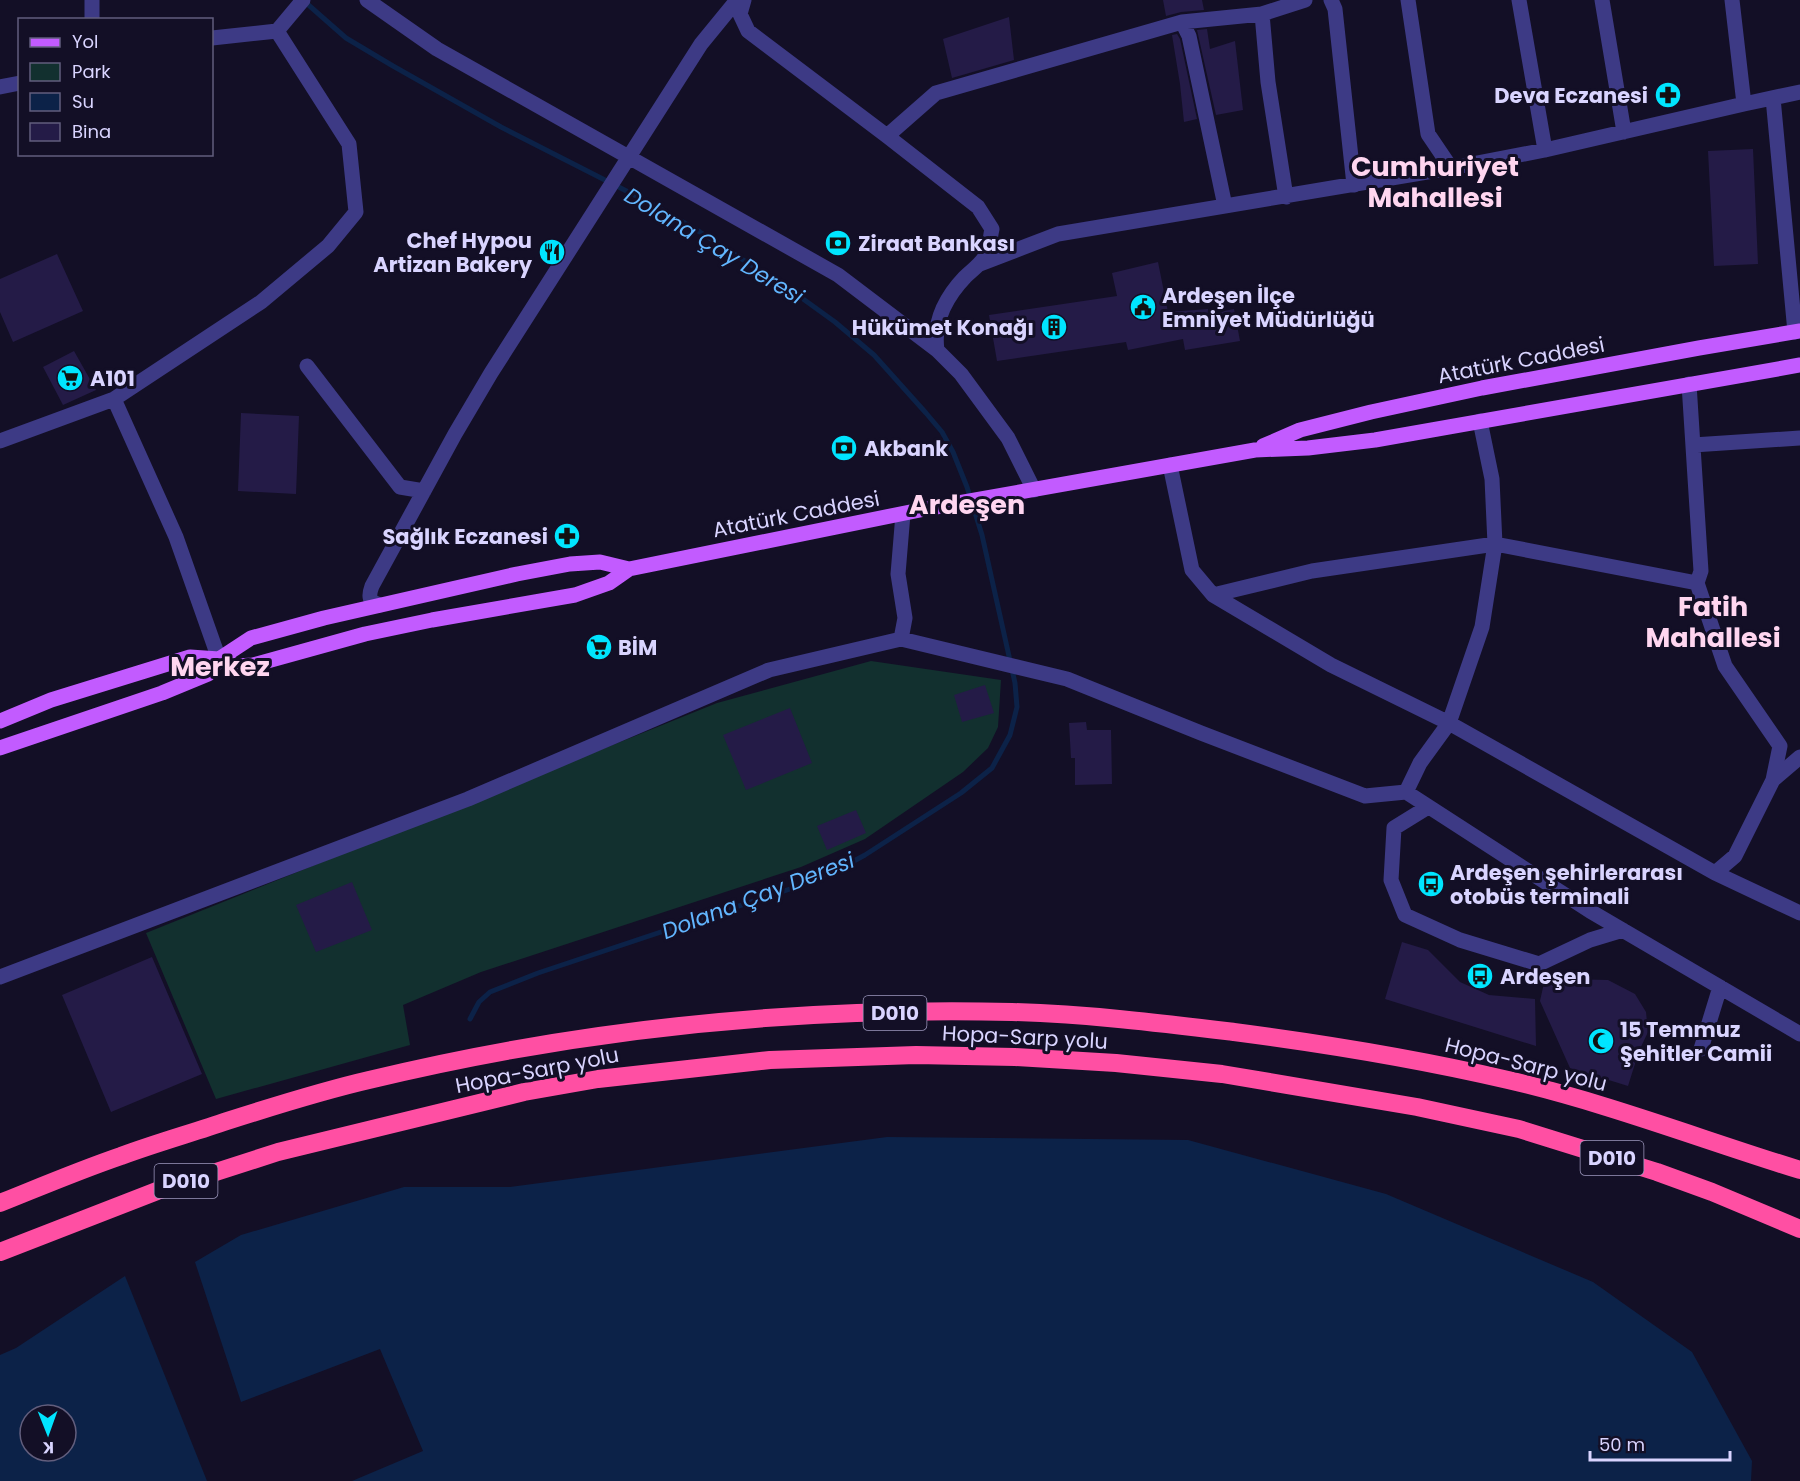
<svg xmlns="http://www.w3.org/2000/svg" width="1800" height="1481" font-family="Poppins,sans-serif">
	<rect width="100%" height="100%" fill="#130f26"/>
	<!-- green -->
	<path fill="#12302f" d="M871 661 1001 680 998 727 988 748 963 772 865 839 801 867 481 972 403 1005 410 1045 216 1099 146 933 717 703Z"/>
	<!-- water -->
	<path fill="#0c2248" fill-rule="evenodd" d="M887 1137 1188 1140 1386 1194 1593 1282 1692 1352 1752 1461 1751 1481H352L423 1451 380 1349 241 1402 195 1262 241 1235 404 1187H510Z
		M125 1276 207 1481H0V1355L16 1348ZM30 1415H66V1451H30Z"/>
	<g fill="none" stroke-linecap="round" stroke-linejoin="round">
		<!-- stream -->
		<path stroke="#0c2248" stroke-width="5" d="M304 1 346 38 393 66 501 127 650 203 700 232 799 296 835 322 874 355 926 413 942 432 953 452 967 487 982 535 1015 683 1017 707 1010 735 992 768 961 793 865 855 839 869 793 888 538 973 490 992 479 1002 470 1019"/>
	</g>
	<!-- building -->
	<path fill="#241b47" d="M1163 0H1202L1204 10 1181 12 1166 16Z
		M1009 17 1014 60 952 78 943 39Z
		M1207 29 1210 49 1235 41 1243 110 1216 115 1197 30Z
		M1177 34 1180 39 1197 119 1184 122 1180 84 1172 35Z
		M1753 149 1758 264 1714 266 1708 151Z
		M57 254 83 311 13 342 0 312V279Z
		M1158 262 1168 312 1208 309 1209 314 1234 309 1240 341 1185 350 1183 339 1128 350 1126 342 997 361 989 315 1117 296 1112 273Z
		M74 351 96 390 63 405 43 367Z
		M241 413 299 416 296 494 238 491Z
		M985 685 994 713 962 722 954 695Z
		M790 708 812 763 746 790 723 735Z
		M1086 722 1087 730H1111L1112 784 1075 785V758H1071L1069 723Z
		M856 810 866 833 827 850 817 826Z
		M352 882 372 930 316 952 296 905Z
		M1402 942 1428 950 1460 982 1489 995 1535 999 1536 1046 1385 999Z
		M152 957 202 1074 111 1112 62 995Z
		M1565 979 1608 980 1635 994 1646 1012 1648 1032 1639 1051 1628 1086 1570 1068 1540 1001 1544 983Z"/>
	<g fill="none" stroke-linecap="round" stroke-linejoin="round">
		<!-- minor -->
		<path stroke="#3d3a85" stroke-width="15" d="M367 0 437 49 838 275 937 350 961 374 1008 438 1034 490
			M744 0 740 14 748 31 887 136 978 207 992 229C990 237 990 246 987 253 983 263 972 270 965 277 945 298 933 322 937 350
			M1331 0 1335 9 1354 185
			M1408 0 1428 134 1451 168
			M1519 0 1545 150
			M1602 0 1624 132
			M1262 14 1268 82 1286 197
			M92 20V0
			M1182 22 1189 36 1225 206
			M277 31 303 0
			M0 87 20 83
			M1773 98 1795 332
			M1744 104 1800 92
			M887 136 936 93 1182 22 1262 14 1305 0
			M980 264 1058 234 1451 168 1545 150 1744 104 1732 0
			M307 366 400 487 424 491
			M114 399 176 537 219 659
			M0 441 114 399 261 302 328 246 356 212 349 144 277 31 212 38
			M1693 445 1800 438
			M1170 465 1192 570 1213 595 1331 665 1449 723 1715 873 1735 856 1773 780 1780 746 1725 666 1697 583 1701 571 1689 384
			M1213 595 1312 571 1495 544 1697 583
			M380 605C369 602 368 597 372 586L455 434 491 373 701 44 737 0
			M901 639 1067 679 1201 733 1365 796 1406 792 1420 763 1449 723 1482 627 1495 544 1492 479 1480 421
			M1773 780 1800 757
			M1406 792 1590 911 1800 1034
			M1428 807 1394 828 1391 880 1405 915 1460 940 1539 964 1590 940 1623 930
			M1715 873 1800 913
			M0 977 468 799 769 670 901 639 905 618 898 574 903 514
			M1701 1049 1720 987"/>
		<!-- major -->
		<path stroke="#c25bff" stroke-width="15" d="M1263 446 1300 430 1371 412 1482 388 1699 348 1800 331
			M0 721 51 700 190 657 219 659 251 638 324 618 517 574 570 564 600 562 629 569 930 508 1255 450 1308 448 1375 440 1800 365
			M0 748 162 693 208 674 219 659 236 666 253 665 365 634 432 620 575 595 609 583 629 569"/>
		<!-- highway -->
		<path stroke="#ff4fa3" stroke-width="18" d="M0 1203C40 1187 80 1170 121 1156 156 1143 192 1133 227 1121 274 1106 321 1091 369 1080 580 1029 796 1007 1012 1012 1087 1014 1160 1023 1234 1032 1326 1044 1418 1059 1508 1080 1607 1103 1703 1140 1800 1170
			M0 1252 157 1191 278 1152 524 1092 598 1079 770 1060 916 1055 1015 1057 1116 1063 1222 1074 1417 1107 1519 1129 1657 1172 1712 1192 1800 1229"/>
	</g>
	<!-- icons -->
	<defs>
		<symbol id="pharmacy-disc" viewBox="-11 -11 22 22"><circle r="9.5" fill="#00e5ff" stroke="#130f26"/><path d="M-2-6h4v4h4v4h-4v4h-4v-4h-4v-4h4Z" fill="#111"/></symbol>
		<symbol id="bank-disc" viewBox="-11 -11 22 22"><circle r="9.5" fill="#00e5ff" stroke="#130f26"/><path d="M-6-4H6V4H-6ZM0-2.3a2.3 2.3 0 1 0 0 4.6a2.3 2.3 0 1 0 0-4.6Z" fill="#111"/></symbol>
		<symbol id="restaurant-disc" viewBox="-11 -11 22 22"><circle r="9.5" fill="#00e5ff" stroke="#130f26"/><path d="M-5-6h1v4h1v-4h1v4h1v-4h1v5L-1.5 .5V6h-2V.5L-5-1ZM5-6V6H3V1.5H1.5Q1.5-4 5-6Z" fill="#111"/></symbol>
		<symbol id="civic-disc" viewBox="-11 -11 22 22"><circle r="9.5" fill="#00e5ff" stroke="#130f26"/><path d="M-.6-6.5H3V-4.5H.6V-3L4-1V1h2V6H-6V1h2V-1L-.6-3ZM-1.2 2.5V6h2.4V2.5Z" fill="#111"/></symbol>
		<symbol id="building-disc" viewBox="-11 -11 22 22"><circle r="9.5" fill="#00e5ff" stroke="#130f26"/><path d="M-4-6H4V6H1V3H-1V6H-4ZM-2.5-4.3h1.7v1.8h-1.7ZM.8-4.3h1.7v1.8H.8ZM-2.5-1h1.7V.8h-1.7ZM.8-1h1.7V.8H.8Z" fill="#111"/></symbol>
		<symbol id="supermarket-disc" viewBox="-11 -11 22 22"><circle r="9.5" fill="#00e5ff" stroke="#130f26"/><path d="M-6-5.5h2.5l.6 2H6L4.5 2H-2.5L-4.4-4H-6ZM-1.5 3.2a1.3 1.3 0 1 0 .1 0ZM3 3.2a1.3 1.3 0 1 0 .1 0Z" fill="#111"/></symbol>
		<symbol id="bus-disc" viewBox="-11 -11 22 22"><circle r="9.5" fill="#00e5ff" stroke="#130f26"/><path d="M-5-6H5V4H4V6H2V4H-2V6H-4V4H-5ZM-3.5-4V0h7V-4ZM-3.5 1.2v1.5H-2V1.2ZM2 1.2v1.5H3.5V1.2Z" fill="#111"/></symbol>
		<symbol id="mosque-disc" viewBox="-11 -11 22 22"><circle r="9.5" fill="#00e5ff" stroke="#130f26"/><path d="M3.5-4.9A6 6 0 1 0 3.5 4.9A5 5 0 1 1 3.5-4.9Z" fill="#111"/></symbol>
	</defs>
	<g fill-rule="evenodd">
		<use href="#pharmacy-disc" x="1653" y="80" width="30" height="30"/>
		<use href="#bank-disc" x="823" y="228" width="30" height="30"/>
		<use href="#restaurant-disc" x="537" y="237" width="30" height="30"/>
		<use href="#civic-disc" x="1128" y="292" width="30" height="30"/>
		<use href="#building-disc" x="1039" y="312" width="30" height="30"/>
		<use href="#supermarket-disc" x="55" y="363" width="30" height="30"/>
		<use href="#bank-disc" x="829" y="433" width="30" height="30"/>
		<use href="#pharmacy-disc" x="552" y="521" width="30" height="30"/>
		<use href="#supermarket-disc" x="584" y="632" width="30" height="30"/>
		<use href="#bus-disc" x="1416" y="869" width="30" height="30"/>
		<use href="#bus-disc" x="1465" y="961" width="30" height="30"/>
		<use href="#mosque-disc" x="1586" y="1026" width="30" height="30"/>
	</g>
	<g text-anchor="middle" dominant-baseline="central" stroke-width="6" stroke-linejoin="round" paint-order="stroke">
		<!-- shield labels -->
		<g fill="#130f26" stroke="#9e99be" stroke-width="1.5">
			<rect x="863.5" y="996" width="63" height="34" rx="4.5"/>
			<rect x="1580.5" y="1141" width="63" height="34" rx="4.5"/>
			<rect x="154.5" y="1164" width="63" height="34" rx="4.5"/>
		</g>
		<g font-size="20" font-weight="bold" fill="#d9d4ff">
			<text x="895" y="1013">D010</text>
			<text x="1612" y="1158">D010</text>
			<text x="186" y="1181">D010</text>
		</g>
		<!-- poi labels -->
		<g font-size="21" font-weight="bold" fill="#d9d4ff" stroke="#130f26" text-anchor="start">
			<text x="1648" y="95" text-anchor="end">Deva Eczanesi</text>
			<text x="532" y="240" text-anchor="end">Chef Hypou<tspan x="532" dy="24">Artizan Bakery</tspan></text>
			<text x="858" y="243">Ziraat Bankası</text>
			<text x="1162" y="295">Ardeşen İlçe<tspan x="1162" dy="24">Emniyet Müdürlüğü</tspan></text>
			<text x="1034" y="327" text-anchor="end">Hükümet Konağı</text>
			<text x="90" y="378">A101</text>
			<text x="864" y="448">Akbank</text>
			<text x="548" y="536" text-anchor="end">Sağlık Eczanesi</text>
			<text x="618" y="647">BİM</text>
			<text x="1450" y="872">Ardeşen şehirlerarası<tspan x="1450" dy="24">otobüs terminali</tspan></text>
			<text x="1500" y="976">Ardeşen</text>
			<text x="1620" y="1029">15 Temmuz<tspan x="1620" dy="24">Şehitler Camii</tspan></text>
		</g>
		<!-- street labels -->
		<g font-size="21" fill="#d9d4ff" stroke="#130f26">
			<text transform="translate(1521 360) rotate(-11)">Atatürk Caddesi</text>
			<text transform="translate(796 514) rotate(-11)">Atatürk Caddesi</text>
			<text transform="translate(1025 1037) rotate(3)">Hopa-Sarp yolu</text>
			<text transform="translate(1526 1064) rotate(14)">Hopa-Sarp yolu</text>
			<text transform="translate(537 1070) rotate(-11)">Hopa-Sarp yolu</text>
		</g>
		<!-- water labels -->
		<g font-size="22" font-style="italic" fill="#62b6ff" stroke="#130f26">
			<text transform="translate(714 246) rotate(31)">Dolana Çay Deresi</text>
			<text transform="translate(758 896) rotate(-21)">Dolana Çay Deresi</text>
		</g>
		<!-- district labels -->
		<g font-size="27" font-weight="bold" fill="#ffd6f0" stroke="#130f26">
			<text x="1435" y="166">Cumhuriyet<tspan x="1435" dy="31">Mahallesi</tspan></text>
			<text x="967" y="504">Ardeşen</text>
			<text x="1713" y="606">Fatih<tspan x="1713" dy="31">Mahallesi</tspan></text>
			<text x="220" y="666">Merkez</text>
		</g>
	</g>
	<!-- legend -->
	<rect x="18" y="18" width="195" height="138" fill="#130f26" stroke="#625e7d" stroke-width="1.5"/>
	<rect x="30" y="38" width="30" height="9" fill="#c25bff" stroke="#625e7d" stroke-width="1.5"/>
	<text x="72" y="48" font-size="18" fill="#d9d4ff">Yol</text>
	<rect x="30" y="63" width="30" height="18" fill="#12302f" stroke="#625e7d" stroke-width="1.5"/>
	<text x="72" y="78" font-size="18" fill="#d9d4ff">Park</text>
	<rect x="30" y="93" width="30" height="18" fill="#0c2248" stroke="#625e7d" stroke-width="1.5"/>
	<text x="72" y="108" font-size="18" fill="#d9d4ff">Su</text>
	<rect x="30" y="123" width="30" height="18" fill="#241b47" stroke="#625e7d" stroke-width="1.5"/>
	<text x="72" y="138" font-size="18" fill="#d9d4ff">Bina</text>
	<!-- north arrow -->
	<g transform="translate(48 1433) rotate(179)"><circle r="28" fill="#130f26" stroke="#625e7d" stroke-width="1.5"/>
	<path d="M0-4.5L10 22L0 15L-10 22Z" fill="#00e5ff"/>
	<text y="-9" font-size="16" font-weight="bold" text-anchor="middle" fill="#d9d4ff">K</text>
	</g>
	<!-- scale -->
	<path d="M1590 1451v9h140v-9" fill="none" stroke="#d9d4ff" stroke-width="3"/>
	<text x="1599" y="1451" font-size="18" fill="#d9d4ff" stroke="#130f26" stroke-width="4.5" paint-order="stroke">50 m</text>
</svg>
